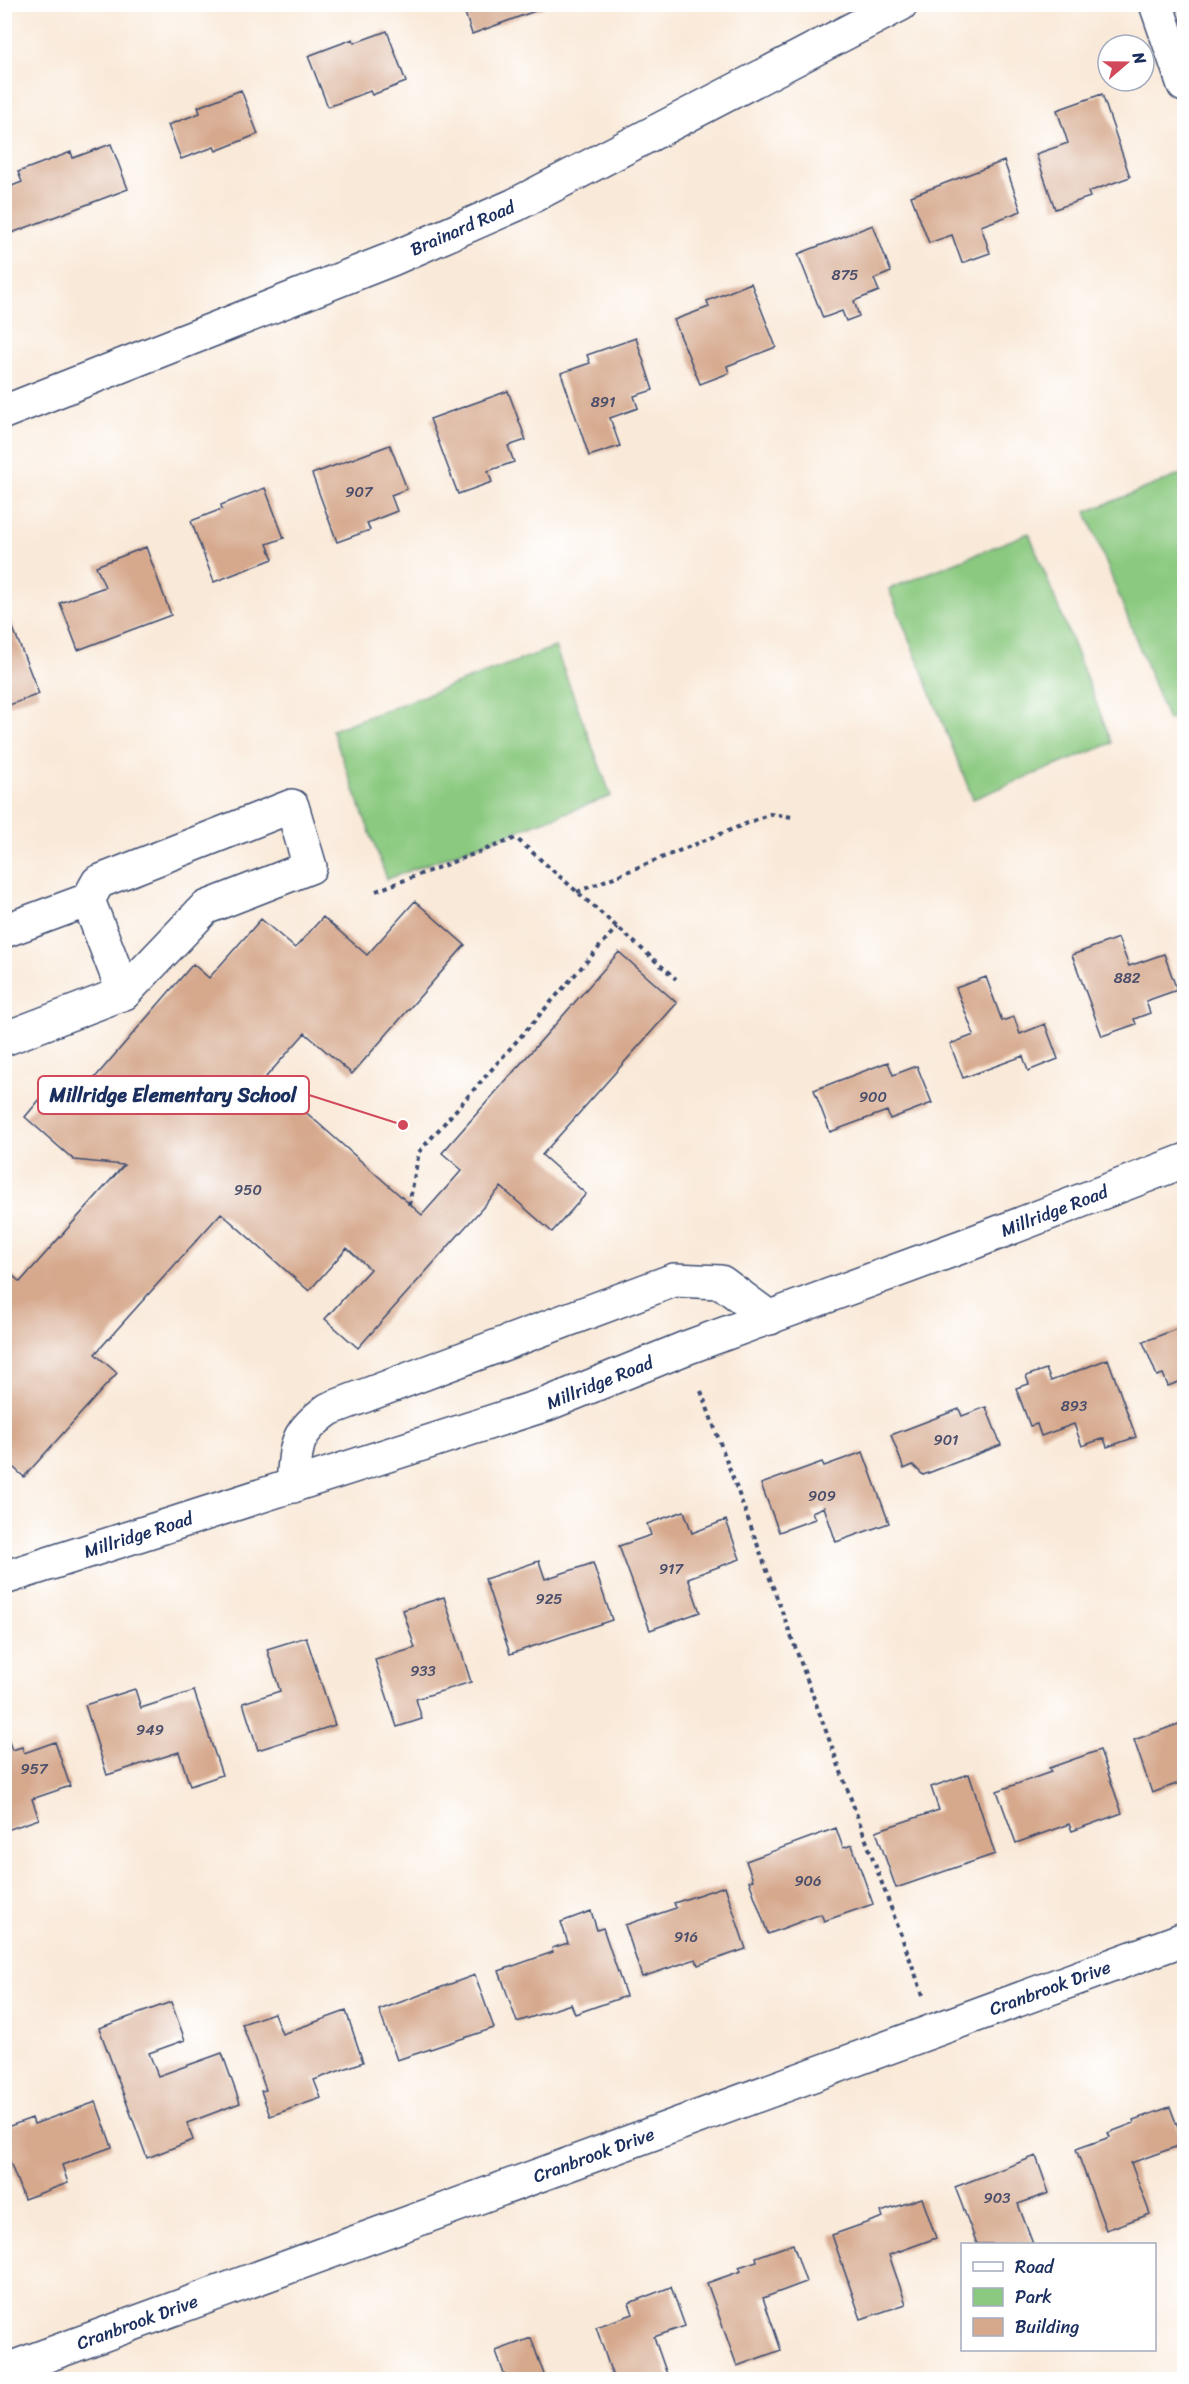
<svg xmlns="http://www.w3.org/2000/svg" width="1189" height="2384" font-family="Sriracha,sans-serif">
	<rect width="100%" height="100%" fill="#fff"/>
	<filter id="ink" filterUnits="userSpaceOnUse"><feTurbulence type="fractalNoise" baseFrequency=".0167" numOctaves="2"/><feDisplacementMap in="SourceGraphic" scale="12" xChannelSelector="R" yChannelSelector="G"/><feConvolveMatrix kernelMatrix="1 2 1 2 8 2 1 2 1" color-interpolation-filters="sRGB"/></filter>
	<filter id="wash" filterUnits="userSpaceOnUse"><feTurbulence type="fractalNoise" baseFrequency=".008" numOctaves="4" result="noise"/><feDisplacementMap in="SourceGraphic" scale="24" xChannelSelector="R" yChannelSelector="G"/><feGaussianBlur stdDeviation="1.35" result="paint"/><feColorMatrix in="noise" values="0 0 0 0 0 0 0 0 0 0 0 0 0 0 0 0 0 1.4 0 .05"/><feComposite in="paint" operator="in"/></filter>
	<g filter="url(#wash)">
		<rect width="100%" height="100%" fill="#f9e9d8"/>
		<!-- green -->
		<path fill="#8ac97f" stroke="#527c6e" stroke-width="1.5" d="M1184 473V714L1168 720 1086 512Z
			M1029 533 1112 743 973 799 889 589Z
			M555 647 611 796 387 879 332 730Z"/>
		<g id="blocks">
			<!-- building -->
			<path fill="#d6a98d" d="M462 4H545L546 7 472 34Z
				M387 31 406 82 372 95 370 91 328 107 308 56 353 39 354 43Z
				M241 90 258 134 216 151 214 147 181 159 168 125 200 113 198 107Z
				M1102 94 1130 177 1088 192 1090 197 1055 209 1036 154 1068 143 1057 110Z
				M111 144 128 189 9 234 4 222V189L22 182 18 172 71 152 73 158Z
				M1004 161 1021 211 981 226 990 253 962 263 952 235 929 243 911 196Z
				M873 225 891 272 874 279 879 291 854 301 859 316 846 321 842 311 823 318 798 254Z
				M751 283 776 347 727 366 729 373 700 384 674 320 709 307 707 301Z
				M636 338 653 390 634 396 638 408 610 418 620 446 589 456 561 373 590 363 587 355Z
				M508 391 526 440 508 446 514 462 488 471 492 482 458 494 430 419Z
				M390 445 407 489 391 495 397 511 367 523 370 530 337 542 312 474Z
				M265 488 284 538 267 544 273 559 214 582 191 521 222 509 221 505Z
				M146 547 171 615 78 650 60 603 105 587 96 566Z
				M4 605 39 694 4 707Z
				M415 901 465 945 352 1074 305 1033 266 1077 422 1215 462 1170 442 1153 619 952 677 1003 542 1155 586 1194 552 1232 501 1187 358 1348 325 1319 370 1269 347 1248 309 1291 221 1213 95 1354 117 1373 24 1477 4 1459V1268L20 1282 124 1165 74 1160 25 1117 46 1092 86 1088 193 964 209 978 261 919 295 948 323 917 367 955Z
				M1118 938 1129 966 1164 954 1177 990 1146 1001 1150 1013 1134 1019 1136 1024 1102 1036 1072 955Z
				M986 977 1002 1021 1014 1017 1020 1034 1045 1024 1058 1059 1028 1071 1023 1056 963 1078 950 1044 974 1035 956 988Z
				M888 1062 893 1075 917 1066 932 1103 890 1119 887 1111 830 1132 814 1090Z
				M1184 1326V1380L1168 1386 1163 1374 1157 1376 1143 1342Z
				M1108 1359 1136 1437 1107 1447 1104 1438 1082 1446 1074 1424 1041 1436 1037 1424 1030 1426 1016 1388 1029 1384 1026 1376 1046 1369 1051 1381Z
				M986 1407 1001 1445 923 1475 913 1465 904 1469 891 1435 959 1409 962 1416Z
				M863 1452 889 1523 836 1542 824 1507 812 1512 815 1519 779 1532 761 1484 822 1462 824 1466Z
				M684 1511 692 1533 726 1520 740 1559 688 1578 700 1612 650 1630 619 1546 651 1535 647 1524Z
				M539 1561 545 1579 593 1563 612 1620 510 1654 485 1579Z
				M444 1597 471 1682 416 1699 422 1719 397 1727 375 1660 415 1648 403 1610Z
				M306 1637 335 1725 258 1750 243 1703 280 1691 267 1649Z
				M135 1689 141 1708 194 1691 222 1775 190 1786 179 1752 107 1775 85 1705Z
				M1184 1722V1781L1152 1793 1134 1740Z
				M7 1736 12 1750 22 1747 24 1753 55 1742 70 1786 32 1799 39 1819 4 1831V1737Z
				M1100 1750 1122 1813 1072 1831 1069 1824 1016 1843 997 1791 1051 1772 1049 1768Z
				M969 1774 995 1854 896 1888 876 1831 939 1810 931 1787Z
				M836 1828 843 1848 852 1845 873 1904 824 1921 821 1914 768 1934 749 1881 753 1880 746 1861Z
				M725 1886 746 1949 698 1965 696 1959 642 1977 625 1925 676 1908 674 1903Z
				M591 1911 597 1930 603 1928 626 1996 575 2014 571 2004 517 2022 499 1971 553 1952 552 1948 568 1943 561 1922Z
				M475 1975 494 2028 397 2060 379 2010Z
				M171 2002 185 2040 149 2053 158 2076 222 2053 240 2103 187 2123 193 2140 147 2158 99 2028Z
				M346 2011 363 2062 314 2080 321 2098 270 2116 261 2091 266 2090 242 2024 274 2013 282 2034Z
				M96 2102 112 2147 62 2165 68 2183 24 2199 4 2146V2128L32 2118 34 2124Z
				M1170 2107 1184 2144 1131 2163 1150 2214 1106 2230 1076 2149 1110 2137 1108 2133 1134 2123 1133 2120Z
				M1036 2156 1049 2193 1018 2204 1033 2244H977L955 2187Z
				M922 2198 936 2238 889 2255 906 2304 861 2319 832 2235 883 2217 881 2212Z
				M793 2244 806 2282 763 2298 781 2350 737 2366 707 2283 741 2271 739 2267 757 2261 756 2257Z
				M671 2287 685 2326 654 2337 669 2380H614L596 2327 633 2314 629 2303Z
				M531 2338 546 2380H506L496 2351Z"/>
		</g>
	</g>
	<g filter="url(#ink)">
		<use href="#blocks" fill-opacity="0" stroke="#3c4b70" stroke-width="1.5"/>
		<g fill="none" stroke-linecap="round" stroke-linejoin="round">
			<defs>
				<g id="minor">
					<path d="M1156 4 1184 85"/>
					<path id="s1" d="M4 412 392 259 515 205 901 4"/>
					<path d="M88 900 98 882 292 806 310 867 205 908 124 993"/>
					<path d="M4 931 88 900 124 993 4 1039"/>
					<path d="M293 1486C296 1445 294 1434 329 1409L674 1280 721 1282 770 1318"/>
					<path id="s2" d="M4 1578 547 1404 683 1349 969 1244 1184 1161"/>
					<path id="s3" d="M4 2371 1184 1939"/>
				</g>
			</defs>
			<!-- minor casing -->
			<use href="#minor" stroke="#3c4b70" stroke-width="36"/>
			<!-- path -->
			<path stroke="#3c4b70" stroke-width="4" stroke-dasharray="4.5 4.5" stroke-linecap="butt" d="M376 891 516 838 676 979
				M577 892 770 814 793 817
				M409 1205 419 1152 617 927
				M701 1391 923 1995"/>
			<!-- minor -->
			<use href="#minor" stroke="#fff" stroke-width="33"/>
		</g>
	</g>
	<g text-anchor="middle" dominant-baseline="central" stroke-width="4.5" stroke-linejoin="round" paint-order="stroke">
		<!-- number labels -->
		<g font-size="15" fill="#4a4e6a">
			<text x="845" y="275">875</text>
			<text x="603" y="402">891</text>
			<text x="359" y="492">907</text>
			<text x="1127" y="978">882</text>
			<text x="873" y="1097">900</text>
			<text x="248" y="1190">950</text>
			<text x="1074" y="1406">893</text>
			<text x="946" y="1440">901</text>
			<text x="822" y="1496">909</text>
			<text x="671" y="1569">917</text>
			<text x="549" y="1599">925</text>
			<text x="423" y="1671">933</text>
			<text x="150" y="1730">949</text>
			<text x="34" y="1769">957</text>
			<text x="808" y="1881">906</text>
			<text x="686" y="1937">916</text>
			<text x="997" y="2198">903</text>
		</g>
		<!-- street labels -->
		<g font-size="18" fill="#1b2f5e" stroke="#fff">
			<text stroke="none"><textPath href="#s1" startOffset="494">Brainard Road</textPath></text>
			<text stroke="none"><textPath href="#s2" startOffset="1113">Millridge Road</textPath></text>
			<text stroke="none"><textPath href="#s2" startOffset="627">Millridge Road</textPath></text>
			<text stroke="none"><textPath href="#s2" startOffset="141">Millridge Road</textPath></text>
			<text stroke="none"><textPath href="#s3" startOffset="1114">Cranbrook Drive</textPath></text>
			<text stroke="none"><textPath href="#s3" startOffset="628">Cranbrook Drive</textPath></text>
			<text stroke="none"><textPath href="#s3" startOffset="142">Cranbrook Drive</textPath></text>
		</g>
	</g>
	<!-- callouts -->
	<path fill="none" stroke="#d1495b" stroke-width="2" d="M403 1125L309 1095"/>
	<circle fill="#d1495b" stroke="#fff" stroke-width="2" cx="403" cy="1125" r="6"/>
	<rect fill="#fff" stroke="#d1495b" stroke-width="2" x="38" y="1076" width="271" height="38" rx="6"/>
	<g font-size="20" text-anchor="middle" font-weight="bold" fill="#1b2f5e">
		<text x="173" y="1102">Millridge Elementary School</text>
	</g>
	<!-- margin -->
	<rect width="1189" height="2384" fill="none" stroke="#fff" stroke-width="24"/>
	<!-- legend -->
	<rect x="961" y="2243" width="195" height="108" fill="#ffffff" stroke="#a4acbf" stroke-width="1.5"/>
	<rect x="973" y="2262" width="30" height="9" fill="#ffffff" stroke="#a4acbf" stroke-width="1.5"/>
	<text x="1015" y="2273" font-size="18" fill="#1b2f5e">Road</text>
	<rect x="973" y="2288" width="30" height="18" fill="#8ac97f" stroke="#a4acbf" stroke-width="1.5"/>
	<text x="1015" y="2303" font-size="18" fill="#1b2f5e">Park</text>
	<rect x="973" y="2318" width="30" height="18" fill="#d6a98d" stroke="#a4acbf" stroke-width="1.5"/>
	<text x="1015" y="2333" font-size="18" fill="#1b2f5e">Building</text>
	<!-- north arrow -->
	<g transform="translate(1126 63) rotate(70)"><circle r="28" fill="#ffffff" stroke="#a4acbf" stroke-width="1.5"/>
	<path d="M0-4.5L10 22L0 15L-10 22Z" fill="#d1495b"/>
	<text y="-9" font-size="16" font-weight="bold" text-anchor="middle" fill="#1b2f5e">N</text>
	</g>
</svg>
